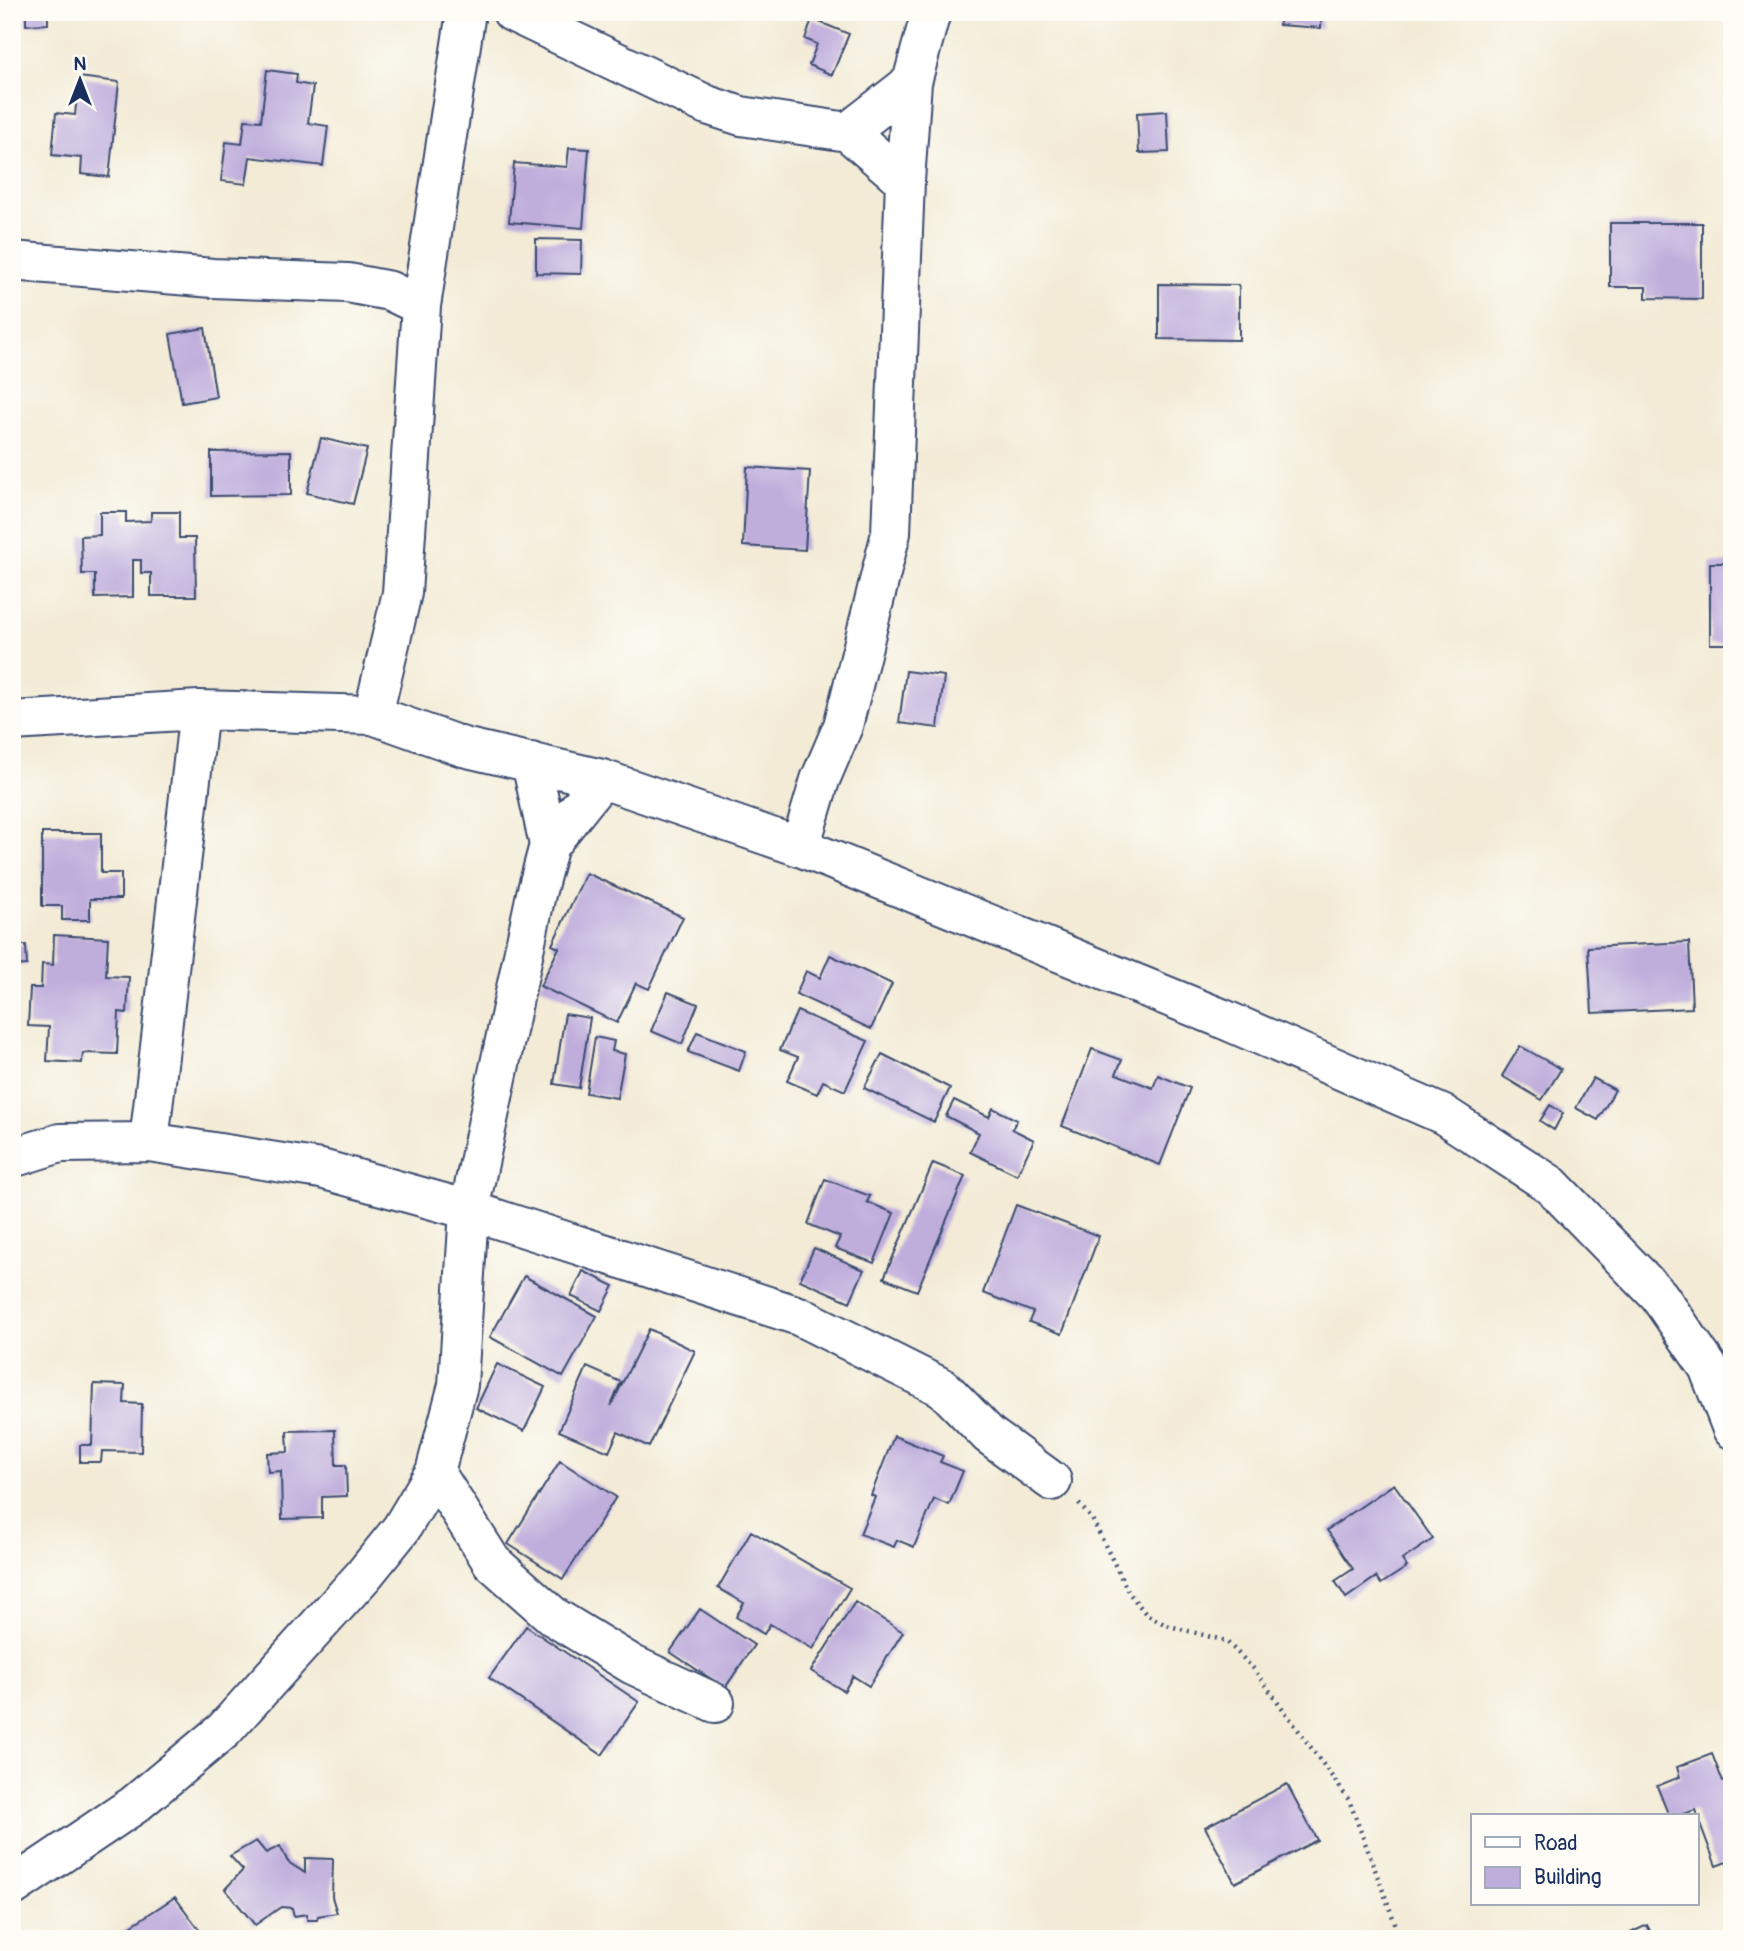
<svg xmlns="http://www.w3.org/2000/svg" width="1744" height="1951" font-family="Pangolin,sans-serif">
	<rect width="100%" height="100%" fill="#fdfcf7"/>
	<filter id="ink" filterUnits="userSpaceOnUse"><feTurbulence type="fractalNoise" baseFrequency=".0143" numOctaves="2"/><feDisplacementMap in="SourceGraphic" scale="14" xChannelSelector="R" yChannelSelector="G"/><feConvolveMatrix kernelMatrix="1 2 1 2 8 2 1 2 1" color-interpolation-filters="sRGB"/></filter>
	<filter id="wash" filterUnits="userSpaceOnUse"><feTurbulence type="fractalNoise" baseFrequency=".00686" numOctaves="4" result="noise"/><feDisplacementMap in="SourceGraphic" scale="28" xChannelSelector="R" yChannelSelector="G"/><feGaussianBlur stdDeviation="1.57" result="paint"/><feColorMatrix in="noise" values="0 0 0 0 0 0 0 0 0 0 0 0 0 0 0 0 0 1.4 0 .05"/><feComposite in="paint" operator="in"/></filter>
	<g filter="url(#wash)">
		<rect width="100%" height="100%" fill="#f3ebd6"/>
		<g id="blocks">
			<!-- building -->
			<path fill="#bfaedc" d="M26 12H48V24L26 25Z
				M1280 12H1322L1321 28 1279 25Z
				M812 19 849 34 832 75 809 65 817 44 805 39Z
				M267 70 297 74 296 83 313 86 308 123 328 126 323 166 250 157 246 184 221 181 226 142 242 144 245 120 261 121Z
				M79 77 119 82 109 177 81 174 82 158 52 155 56 113 75 115Z
				M1167 111 1169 152 1139 153 1137 113Z
				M569 148 589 149 583 228 509 222 514 163 567 167Z
				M1610 223H1702V299L1646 298V287H1610Z
				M536 239 582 240 581 274 536 273Z
				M1159 284 1239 285V340L1159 339Z
				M205 328 216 397 182 403 170 334Z
				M321 438 367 449 353 504 307 493Z
				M291 451V495L211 496V452Z
				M747 467 810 471 805 550 743 546Z
				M100 512H126V522L151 521V512H179V538H195L196 596H151V573H141V560H133V597L95 598V574H82L81 536 100 535Z
				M1710 563H1732V644H1710Z
				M906 671 944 676 938 728 899 723Z
				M42 833H101V873H121V899H90V920H62V906H42Z
				M586 873 683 917 649 989 636 983 617 1023 540 986 559 948 552 945Z
				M12 934H15L16 945H26L27 965 12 966Z
				M54 935 108 938 106 976 129 977 127 1013 119 1012 117 1054 83 1053 82 1063 47 1061 49 1027 28 1026 30 988H41L42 964 53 965Z
				M1689 942 1692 1008 1592 1013 1588 947Z
				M830 955 892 984 871 1029 796 994 806 971 820 978Z
				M668 992 698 1004 682 1044 651 1031Z
				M797 1011 868 1041 845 1091 823 1081 817 1094 787 1081 798 1057 780 1050Z
				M565 1014 590 1018 579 1088 554 1084Z
				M697 1032 746 1051 739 1071 688 1052Z
				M595 1037 614 1041 612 1051 625 1054 617 1098 586 1093Z
				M1520 1046 1561 1069 1542 1100 1502 1076Z
				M1092 1049 1122 1060 1116 1074 1153 1088 1158 1075 1190 1088 1160 1165 1062 1126Z
				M882 1054 950 1088 934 1122 864 1088Z
				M1593 1078 1615 1090 1598 1120 1576 1108Z
				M954 1100 989 1117 993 1108 1017 1120 1012 1129 1034 1140 1017 1175 970 1152 979 1133 946 1116Z
				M1550 1105 1563 1113 1554 1130 1540 1121Z
				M933 1163 965 1176 917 1291 884 1278Z
				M825 1179 870 1196 867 1202 894 1213 874 1263 835 1248 840 1237 808 1224Z
				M1016 1205 1099 1236 1062 1334 1029 1322 1033 1312 983 1293Z
				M814 1248 864 1270 850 1302 800 1280Z
				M583 1271 614 1286 601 1311 571 1296Z
				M524 1276 597 1316 563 1377 490 1337Z
				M649 1329 695 1351 649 1447 618 1432 609 1452 559 1431 587 1367 621 1382 611 1406Z
				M497 1364 545 1387 524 1431 476 1408Z
				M94 1384 125 1385 124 1403 142 1404 141 1452 102 1451 101 1462H80V1445H92Z
				M335 1430 336 1465H346L347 1496 322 1497V1518L282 1519 281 1471 268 1472 267 1453 288 1452 287 1431Z
				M894 1436 943 1456 940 1462 963 1471 949 1505 934 1499 914 1547 897 1540 894 1547 860 1534 875 1497 871 1495Z
				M560 1461 616 1497 563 1579 508 1544Z
				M1394 1484 1433 1539 1402 1560 1407 1567 1381 1584 1376 1577 1346 1598 1335 1581 1353 1569 1327 1530Z
				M751 1531 850 1588 813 1649 770 1624 764 1634 736 1617 744 1603 718 1588Z
				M855 1602 903 1632 869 1686 853 1676 844 1691 811 1671Z
				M700 1609 754 1645 725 1688 670 1652Z
				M526 1626 639 1702 602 1755 489 1678Z
				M1712 1754 1723 1782 1732 1779V1860L1716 1866 1695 1810 1677 1816H1669L1657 1786 1680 1777 1677 1767Z
				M1287 1784 1317 1840 1235 1883 1205 1827Z
				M256 1841 266 1853 280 1846 288 1862 305 1873V1858L333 1859 332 1897 337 1913 318 1916 317 1920H307V1914L294 1916 292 1908 281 1907 255 1925 225 1889 243 1870 230 1856Z
				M175 1897 206 1939H111Z
				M1647 1925 1654 1939H1618Z"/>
		</g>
	</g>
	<g filter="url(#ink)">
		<use href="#blocks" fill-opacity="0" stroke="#3b4b70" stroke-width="2"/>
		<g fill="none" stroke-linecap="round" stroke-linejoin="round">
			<defs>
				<path id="street" d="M512 12 707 105 741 116 848 132 905 181
					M848 132 912 82
					M12 261 213 278 348 283 390 291 421 306
					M373 715 402 593 421 306 466 12
					M12 721 199 710 373 715 463 747 602 779 800 847 1221 1018 1444 1115 1551 1185 1659 1296 1708 1367 1732 1429
					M531 762 549 845
					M800 847 820 780 843 726 891 533 905 181 912 82 931 12
					M149 1142 199 710
					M12 1158 60 1143 149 1142 321 1169 469 1210 799 1316 943 1388 989 1435 1052 1481
					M435 1472 492 1562 554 1617 633 1665 715 1703
					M12 1887 134 1805 224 1730 363 1576 401 1529 435 1472 458 1385 469 1210 536 894 549 845 602 779"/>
			</defs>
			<!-- street casing -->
			<use href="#street" stroke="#3b4b70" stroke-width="42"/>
			<!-- path -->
			<path stroke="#3b4b70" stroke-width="4.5" stroke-dasharray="2 5" stroke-linecap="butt" d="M1079 1504 1092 1519 1129 1593 1146 1614 1166 1625 1226 1641 1254 1669 1349 1800 1401 1939"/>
			<!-- street -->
			<use href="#street" stroke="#fff" stroke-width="38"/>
		</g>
	</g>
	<!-- margin -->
	<rect width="1744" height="1951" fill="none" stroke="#fdfcf7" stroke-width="42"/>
	<!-- legend -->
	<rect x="1471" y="1814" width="228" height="91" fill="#fdfcf7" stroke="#a3aaba" stroke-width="2"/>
	<rect x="1485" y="1837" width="35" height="10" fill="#ffffff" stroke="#a3aaba" stroke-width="2"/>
	<text x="1534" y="1850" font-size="21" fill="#1b2f5e">Road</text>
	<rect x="1485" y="1867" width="35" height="21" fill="#bfaedc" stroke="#a3aaba" stroke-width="2"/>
	<text x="1534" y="1884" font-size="21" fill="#1b2f5e">Building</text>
	<!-- north arrow -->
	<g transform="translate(80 80)" stroke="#fdfcf7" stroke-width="5" paint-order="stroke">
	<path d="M0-5L12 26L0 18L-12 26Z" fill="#1b2f5e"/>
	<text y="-10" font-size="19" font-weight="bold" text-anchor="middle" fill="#1b2f5e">N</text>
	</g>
</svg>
